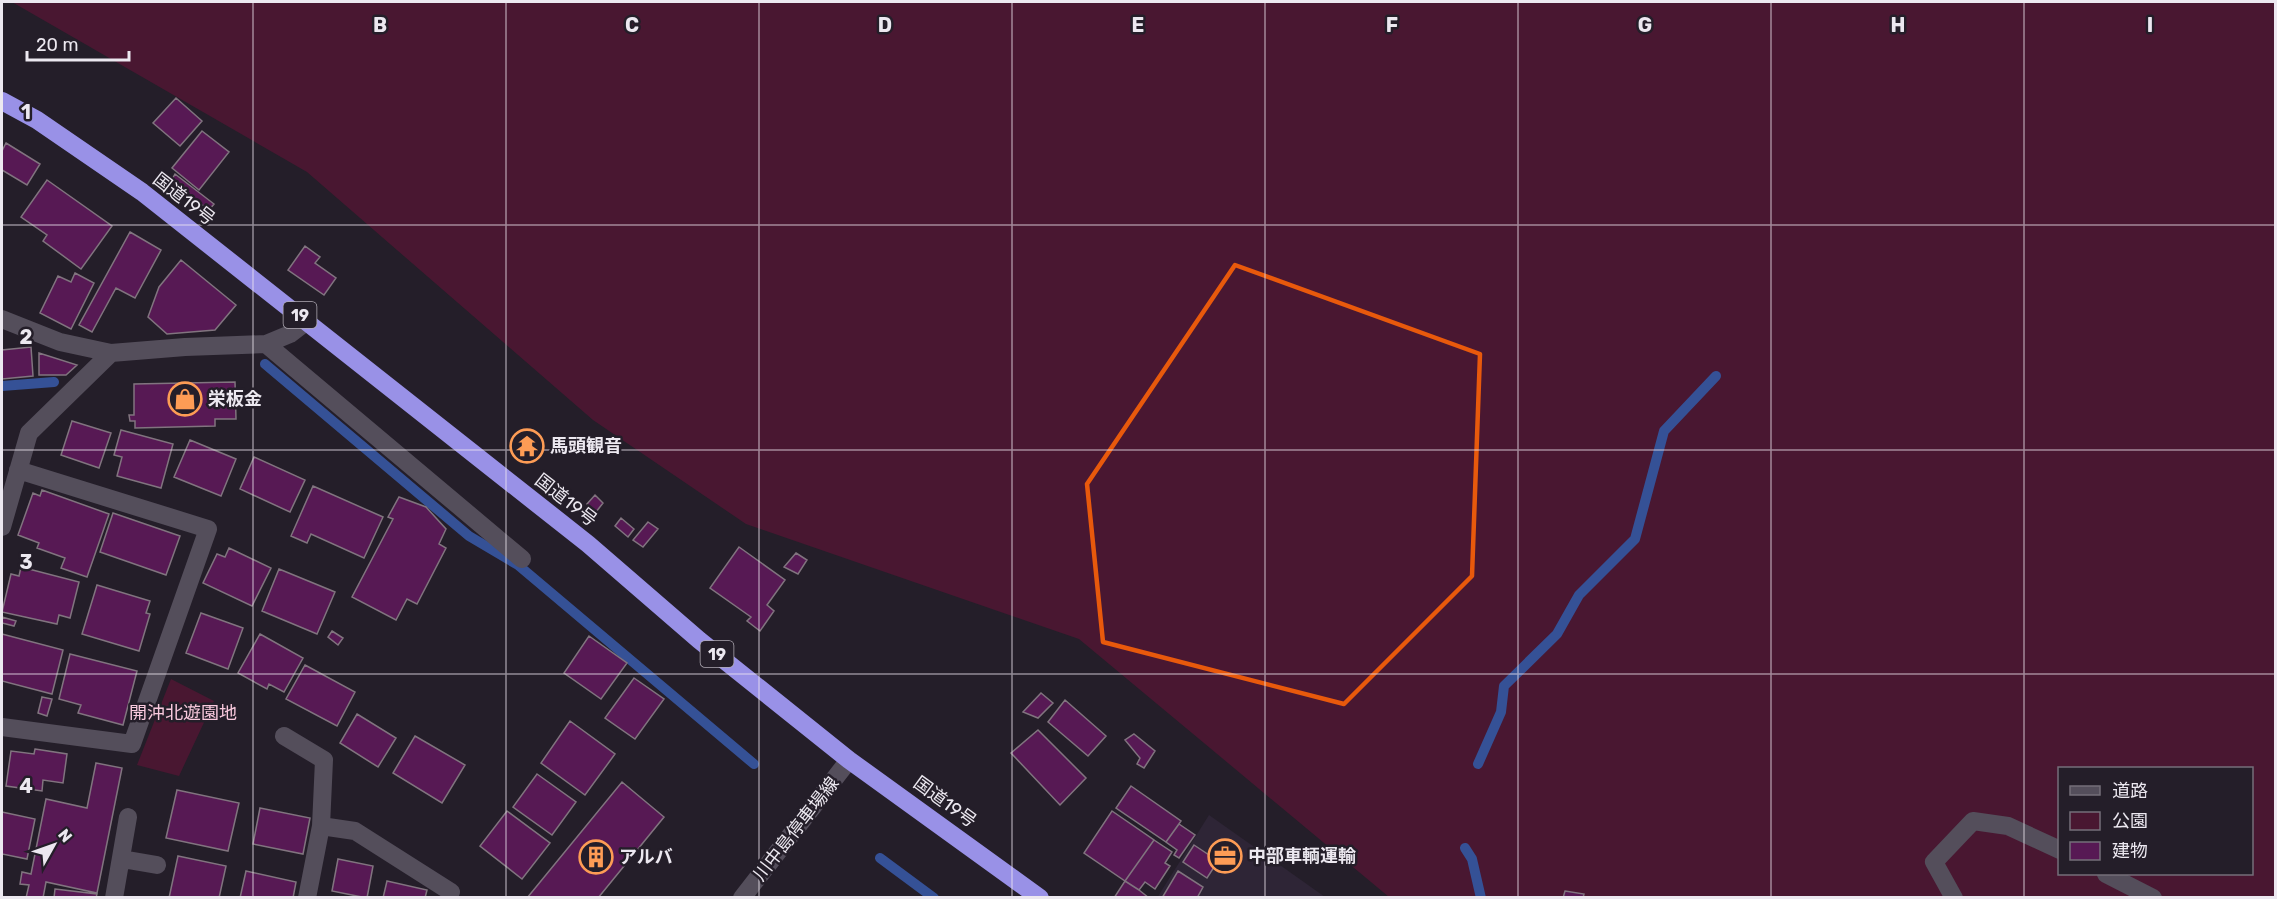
<svg xmlns="http://www.w3.org/2000/svg" width="2277" height="899" font-family="Rubik,'Noto Sans JP',sans-serif">
	<rect width="100%" height="100%" fill="#241e29"/>
	<!-- built -->
	<path fill="#2e2536" d="M1209 815 1325 897 1157 898Z"/>
	<!-- green -->
	<path fill="#491731" fill-rule="evenodd" d="M12 2H2275V897H1389L1079 639 746 524 593 420 307 172ZM2060 768H2252V874H2060Z
		M171 679 214 701 179 776 137 765Z"/>
	<g fill="none" stroke-linecap="round" stroke-linejoin="round">
		<!-- stream -->
		<path stroke="#355196" stroke-width="10" d="M265 364 469 536 518 565 754 764
			M2 386 54 382
			M1478 764 1501 712 1504 686 1557 634 1579 595 1635 539 1664 431 1716 376
			M1465 848 1472 859 1481 898
			M880 858 934 898"/>
	</g>
	<!-- building -->
	<path fill="#571954" stroke="#81747f" stroke-width="1.5" d="M176 98 202 121 180 146 153 123Z
		M202 131 229 152 199 190 172 168Z
		M6 143 40 164 27 185 2 170V151Z
		M175 174 214 204 209 210 171 181Z
		M47 180 112 226 81 269 43 241 47 235 21 217Z
		M130 232 161 250 135 298 116 288 92 332 79 325Z
		M305 246 320 257 315 263 336 278 324 295 288 270Z
		M181 260 236 305 215 330 167 334 148 317 159 287Z
		M75 273 94 283 71 329 40 313 58 276 71 282Z
		M31 347 33 376 2 379V350Z
		M39 353 77 365 66 375H39Z
		M235 382 236 419H215V426L135 428V421H130L129 415H134V384Z
		M72 421 111 433 99 468 61 455Z
		M121 430 173 444 161 488 117 476 122 457 114 455Z
		M190 440 236 459 221 496 174 477Z
		M254 457 305 480 290 512 240 489Z
		M313 486 383 517 364 558 311 534 307 543 291 536Z
		M42 490 109 514 87 577 61 568 65 558 37 548 39 543 18 535 33 493 40 496Z
		M595 495 603 503 596 512 587 504Z
		M399 497 426 507 446 529 439 544 446 548 417 604 407 599 396 620 352 597 393 519 388 517Z
		M113 513 180 536 166 575 100 552Z
		M621 518 634 529 628 537 615 526Z
		M648 522 658 529 643 547 633 540Z
		M739 547 785 580 767 605 774 611 760 631 747 621 751 617 710 588Z
		M229 548 271 568 252 606 203 583 217 554 225 557Z
		M796 553 807 560 798 574 784 567Z
		M21 567 79 582 70 618 59 615 57 624 2 612 11 574 19 576Z
		M279 569 335 592 317 634 262 611Z
		M97 585 150 601 146 613 150 614 139 651 82 634Z
		M201 613 243 628 228 669 186 653Z
		M2 617 16 621 14 626 2 623Z
		M332 631 343 638 338 645 328 637Z
		M2 634 63 650 52 694 2 681Z
		M260 634 303 658 284 692 269 684 267 689 238 673Z
		M589 636 627 663 601 699 564 673Z
		M70 654 137 671 123 725 78 713 81 705 59 699Z
		M305 665 355 692 337 726 286 699Z
		M634 678 664 699 635 739 605 718Z
		M1041 693 1053 703 1038 718 1023 712Z
		M42 697 52 699 47 716 38 713Z
		M1065 700 1106 736 1088 756 1048 722Z
		M357 714 396 738 378 767 340 743Z
		M570 721 615 754 585 795 541 763Z
		M1038 730 1086 778 1060 805 1011 753Z
		M1134 734 1155 751 1144 768 1137 764 1140 758 1125 740Z
		M415 736 465 765 442 803 393 773Z
		M35 749 67 754 63 783 43 780 42 791 6 786 11 751 34 754Z
		M96 763 122 768 97 893 46 882 43 898H26L29 885 20 884 22 872 31 874 46 799 87 808Z
		M537 774 576 802 552 835 513 807Z
		M622 782 664 817 598 898H527Z
		M1131 786 1181 821 1166 842 1116 808Z
		M177 790 239 803 228 851 166 838Z
		M260 808 310 818 303 854 253 844Z
		M507 811 550 843 522 879 480 846Z
		M1112 811 1154 840 1125 881 1084 853Z
		M2 812 35 819 27 859 2 854Z
		M1179 824 1195 835 1179 858 1174 855 1177 850 1166 842Z
		M1154 840 1172 852 1165 863 1170 866 1155 889 1145 882 1139 890 1125 881Z
		M1194 845 1218 861 1207 878 1183 862Z
		M178 856 226 866 219 898H169Z
		M338 859 373 866 367 898 332 891Z
		M246 871 296 882 293 898H240Z
		M1178 871 1203 887 1197 898H1162Z
		M387 881 427 890 425 898H383Z
		M1125 881 1139 890 1149 898H1114Z
		M55 889 97 894 96 898H54Z
		M1565 891 1584 894 1583 898H1563Z"/>
	<g fill="none" stroke-linecap="round" stroke-linejoin="round">
		<!-- street -->
		<path stroke="#544e5b" stroke-width="18" d="M2 319 60 342 111 353 185 347 266 344 290 334 307 321
			M266 344 522 559
			M2 527 29 433 111 353
			M2 727 132 744 208 529 18 470
			M284 736 324 760 321 826
			M122 859 157 865
			M2106 874 2153 898
			M114 898 128 817
			M307 898 321 826 355 831 451 892
			M1954 898 1934 862 1973 821 2008 826 2060 850"/>
		<!-- secondary -->
		<path stroke="#544e5b" stroke-width="18" d="M742 898 849 760"/>
		<!-- highway -->
		<path stroke="#9991e7" stroke-width="18" d="M2 101 37 120 142 192 588 544 699 640 849 760 1040 898"/>
	</g>
	<!-- marked area -->
	<path fill="none" stroke="#e8590c" stroke-width="4.5" stroke-linejoin="round" d="M1235 265 1480 354 1472 576 1344 704 1103 642 1087 484Z"/>
	<!-- grid -->
	<path fill="none" stroke="#ece8f0" stroke-width="1.5" stroke-opacity="0.55" d="M253 2V898M506 2V898M759 2V898M1012 2V898M1265 2V898M1518 2V898M1771 2V898M2024 2V898M2 225H2276M2 450H2276M2 674H2276"/>
	<!-- icons -->
	<defs>
		<symbol id="shop-ring" viewBox="-11 -11 22 22"><circle r="9.5" fill="#241e29" stroke="#fd9c55" stroke-width="1.5"/><path d="M-5-2.5h2.3a2.7 3.5 0 0 1 5.4 0H5L5.5 6h-11ZM-1.5-2.5h3a1.5 2.3 0 0 0-3 0Z" fill="#fd9c55"/></symbol>
		<symbol id="temple-ring" viewBox="-11 -11 22 22"><circle r="9.5" fill="#241e29" stroke="#fd9c55" stroke-width="1.5"/><path d="M0-6L5-2H3V0L6.5 2.5H4V6H1.5V3h-3V6H-4V2.5H-6.5L-3 0V-2H-5Z" fill="#fd9c55"/></symbol>
		<symbol id="office-ring" viewBox="-11 -11 22 22"><circle r="9.5" fill="#241e29" stroke="#fd9c55" stroke-width="1.5"/><path d="M-6-3h4V-5.5h4V-3h4V5H-6ZM-1-4.5V-3h2v-1.5ZM-6 0V1H6V0Z" fill="#fd9c55"/></symbol>
		<symbol id="building-ring" viewBox="-11 -11 22 22"><circle r="9.5" fill="#241e29" stroke="#fd9c55" stroke-width="1.5"/><path d="M-4-6H4V6H1V3H-1V6H-4ZM-2.5-4.3h1.7v1.8h-1.7ZM.8-4.3h1.7v1.8H.8ZM-2.5-1h1.7V.8h-1.7ZM.8-1h1.7V.8H.8Z" fill="#fd9c55"/></symbol>
	</defs>
	<g fill-rule="evenodd">
		<use href="#shop-ring" x="166" y="380" width="38" height="38"/>
		<use href="#temple-ring" x="508" y="427" width="38" height="38"/>
		<use href="#office-ring" x="1206" y="837" width="38" height="38"/>
		<use href="#building-ring" x="577" y="838" width="38" height="38"/>
	</g>
	<g text-anchor="middle" dominant-baseline="central" stroke-width="5" stroke-linejoin="round" paint-order="stroke">
		<!-- shield labels -->
		<g fill="#241e29" stroke="#b0abb4" stroke-width="1.5">
			<rect x="283.5" y="302" width="33" height="26" rx="4.5"/>
			<rect x="700.5" y="641" width="33" height="26" rx="4.5"/>
		</g>
		<g font-size="16" font-weight="bold" fill="#ece8f0">
			<text x="300" y="315">19</text>
			<text x="717" y="654">19</text>
		</g>
		<!-- street labels -->
		<g font-size="18" fill="#ece8f0" stroke="#241e29">
			<text transform="translate(184 199) rotate(38)">国道19号</text>
			<text transform="translate(566 500) rotate(38)">国道19号</text>
			<text transform="translate(945 802) rotate(36)">国道19号</text>
			<text transform="translate(796 829) rotate(-52)">川中島停車場線</text>
		</g>
		<!-- poi labels -->
		<g font-size="18" font-weight="bold" fill="#ece8f0" stroke="#241e29" text-anchor="start">
			<text x="208" y="399">栄板金</text>
			<text x="550" y="446">馬頭観音</text>
			<text x="1248" y="856">中部車輌運輸</text>
			<text x="619" y="857">アルバ</text>
		</g>
		<!-- park labels -->
		<g font-size="18" fill="#f9c9dd" stroke="#241e29">
			<text x="183" y="713">開沖北遊園地</text>
		</g>
	</g>
	<g font-size="20" text-anchor="middle" font-weight="bold" fill="#ece8f0" stroke="#241e29" stroke-width="5" stroke-linejoin="round" paint-order="stroke">
		<text x="380" y="32">B</text>
		<text x="632" y="32">C</text>
		<text x="885" y="32">D</text>
		<text x="1138" y="32">E</text>
		<text x="1392" y="32">F</text>
		<text x="1645" y="32">G</text>
		<text x="1898" y="32">H</text>
		<text x="2150" y="32">I</text>
		<text x="26" y="119">1</text>
		<text x="26" y="344">2</text>
		<text x="26" y="569">3</text>
		<text x="26" y="793">4</text>
	</g>
	<!-- border -->
	<rect width="2277" height="899" fill="none" stroke="#ece8f0" stroke-width="6"/>
	<!-- legend -->
	<rect x="2058" y="767" width="195" height="108" fill="#241e29" stroke="#746f79" stroke-width="1.5"/>
	<rect x="2070" y="786" width="30" height="9" fill="#544e5b" stroke="#746f79" stroke-width="1.5"/>
	<text x="2112" y="797" font-size="18" fill="#ece8f0">道路</text>
	<rect x="2070" y="812" width="30" height="18" fill="#491731" stroke="#746f79" stroke-width="1.5"/>
	<text x="2112" y="827" font-size="18" fill="#ece8f0">公園</text>
	<rect x="2070" y="842" width="30" height="18" fill="#571954" stroke="#746f79" stroke-width="1.5"/>
	<text x="2112" y="857" font-size="18" fill="#ece8f0">建物</text>
	<!-- north arrow -->
	<g transform="translate(54 845) rotate(50)" stroke="#241e29" stroke-width="4.5" paint-order="stroke">
	<path d="M0-4.5L10 22L0 15L-10 22Z" fill="#ece8f0"/>
	<text y="-9" font-size="16" font-weight="bold" text-anchor="middle" fill="#ece8f0">N</text>
	</g>
	<!-- scale -->
	<path d="M27 51v9h102v-9" fill="none" stroke="#ece8f0" stroke-width="3"/>
	<text x="36" y="51" font-size="18" fill="#ece8f0" stroke="#241e29" stroke-width="4.5" paint-order="stroke">20 m</text>
</svg>
